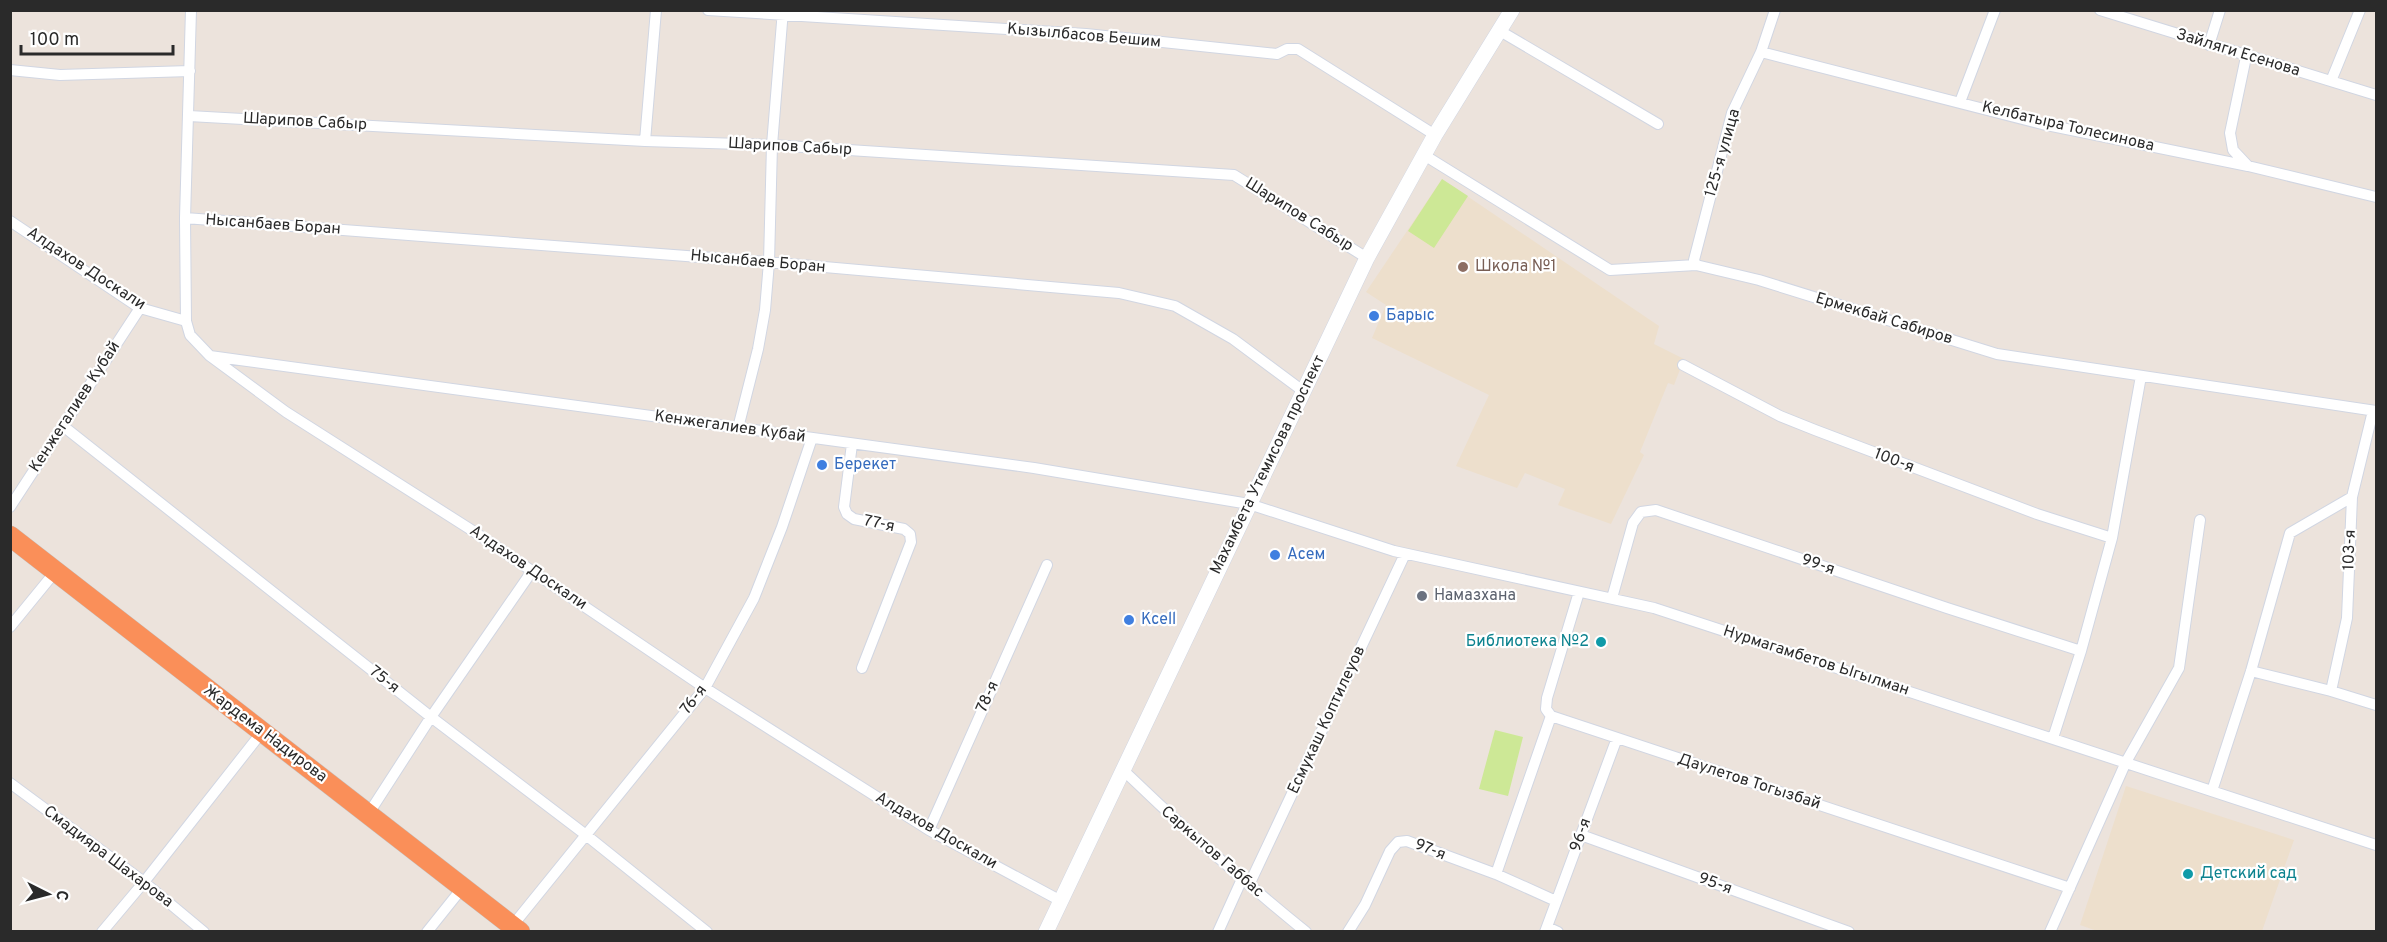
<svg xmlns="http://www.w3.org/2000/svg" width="2387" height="942" font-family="Overpass,sans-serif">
	<rect width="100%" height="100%" fill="#ece3dc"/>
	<!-- education -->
	<path fill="#eddfcc" d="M1442 179 1659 326 1654 344 1684 359 1674 385 1668 383 1640 452 1644 455 1611 524 1558 505 1565 489 1525 473 1517 488 1456 466 1489 395 1372 338 1386 305 1366 292Z
		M2126 786 2294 840 2262 931 2100 932 2080 925Z"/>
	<!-- pitch -->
	<path fill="#cde896" d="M1442 179 1468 196 1434 248 1408 231Z
		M1495 730 1523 737 1508 796 1479 789Z"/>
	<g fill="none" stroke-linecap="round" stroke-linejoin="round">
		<defs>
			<path id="street" d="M708 10 1086 34 1277 54 1287 49H1298L1435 135
				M2100 10 2376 95
				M1500 31 1658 124
				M2209 45 2220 10
				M1761 52 2042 124 2248 166 2376 197
				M2246 57 2230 133 2233 150 2248 166
				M10 70 60 75 190 71
				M2331 81 2360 10
				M1960 102 1995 10
				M189 116 645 141 772 145 1234 175 1367 258
				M645 141 656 10
				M1424 155 1610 270 1696 265 1759 280 1997 354 2376 411
				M185 218 779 263 1119 293 1175 306 1233 339 1303 391
				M10 221 140 308 186 321 190 335 210 356 286 412 473 531 705 688 929 830 1061 901
				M1696 265 1694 260 1732 113 1761 52 1775 10
				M186 321 185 218 191 10
				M210 356 1034 468 1249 504 1394 551 1654 608 2376 845
				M1683 365 1780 416 1815 430 2037 514 2112 538
				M63 426 431 717 586 835 707 932
				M738 428 758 349 765 310 769 262 772 145 783 10
				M852 444 844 507 847 514 854 519 904 529 910 534 911 542 862 668
				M10 507 140 308
				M1579 592 1547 698 1546 709 1551 716 2070 888
				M1612 598 1633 523 1641 512 1656 510 1947 608 2081 651
				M10 627 55 572
				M2251 671 2331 691 2376 705
				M2331 691 2347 618 2352 497 2373 411
				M2053 738 2081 651 2112 538 2141 376
				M1122 769C1181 826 1242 880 1306 932
				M10 783 144 882 204 932
				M2212 791 2251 671 2290 533 2352 497
				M369 813 431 717 532 571
				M929 830 1047 565
				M1581 835 1849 932
				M1496 874 1551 716
				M1249 885 1405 554
				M513 925 705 688 754 598 782 527 812 438
				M1547 927 1558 932
				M102 932 144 882 262 732
				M427 932 463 887
				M1218 932 1242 879
				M1348 932 1365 905 1390 851 1398 842 1407 841 1496 874 1556 901
				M1545 932 1617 738
				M2050 932 2126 762 2179 668 2200 520"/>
			<path id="secondary" d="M1046 932 1367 258 1435 135 1512 10"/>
			<path id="highway" d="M10 536 520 932"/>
		</defs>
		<!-- street casing -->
		<use href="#street" stroke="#d1d6e2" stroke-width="12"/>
		<!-- secondary casing -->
		<use href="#secondary" stroke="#d1d6e2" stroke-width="16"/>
		<!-- highway casing -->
		<use href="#highway" stroke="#c3c3c3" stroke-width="21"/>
		<!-- street -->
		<use href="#street" stroke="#fff" stroke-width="10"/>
		<!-- secondary -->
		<use href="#secondary" stroke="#fff" stroke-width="15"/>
		<!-- highway -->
		<use href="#highway" stroke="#fa8f59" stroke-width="20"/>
	</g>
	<!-- markers -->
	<circle fill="#8d6e63" stroke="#fff" stroke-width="2" cx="1463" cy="267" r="6"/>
	<g fill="#3f7fe0" stroke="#fff" stroke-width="2">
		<circle cx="1374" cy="316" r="6"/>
		<circle cx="822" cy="465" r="6"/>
		<circle cx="1275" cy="555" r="6"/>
		<circle cx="1129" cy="620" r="6"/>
	</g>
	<circle fill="#6b7280" stroke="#fff" stroke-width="2" cx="1422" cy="596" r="6"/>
	<g fill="#0f9aa8" stroke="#fff" stroke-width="2">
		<circle cx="1601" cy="642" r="6"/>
		<circle cx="2188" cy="874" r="6"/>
	</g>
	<g text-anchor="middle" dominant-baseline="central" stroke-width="4.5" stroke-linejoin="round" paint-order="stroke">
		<!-- street labels -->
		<g font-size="16" fill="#2a2a2a" stroke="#fff">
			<text transform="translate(1084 36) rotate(5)">Кызылбасов Бешим</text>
			<text transform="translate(2238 53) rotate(17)">Зайляги Есенова</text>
			<text transform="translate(305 122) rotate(3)">Шарипов Сабыр</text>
			<text transform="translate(2068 127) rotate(13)">Келбатыра Толесинова</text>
			<text transform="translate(790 147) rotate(3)">Шарипов Сабыр</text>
			<text transform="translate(1723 153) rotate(-74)">125-я улица</text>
			<text transform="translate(1299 215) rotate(32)">Шарипов Сабыр</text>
			<text transform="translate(273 225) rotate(4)">Нысанбаев Боран</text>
			<text transform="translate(758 262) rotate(5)">Нысанбаев Боран</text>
			<text transform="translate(86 269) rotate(33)">Алдахов Доскали</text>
			<text transform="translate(1884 319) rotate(17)">Ермекбай Сабиров</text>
			<text transform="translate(75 407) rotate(-57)">Кенжегалиев Кубай</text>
			<text transform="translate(730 427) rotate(8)">Кенжегалиев Кубай</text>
			<text transform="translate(1894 461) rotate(21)">100-я</text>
			<text transform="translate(1268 465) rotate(-64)">Махамбета Утемисова проспект</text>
			<text transform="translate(879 524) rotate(12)">77-я</text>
			<text transform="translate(2350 550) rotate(-88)">103-я</text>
			<text transform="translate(1818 565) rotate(19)">99-я</text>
			<text transform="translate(528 568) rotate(34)">Алдахов Доскали</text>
			<text transform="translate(1816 661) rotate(18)">Нурмагамбетов Ыгылман</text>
			<text transform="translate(384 680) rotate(38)">75-я</text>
			<text transform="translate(988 697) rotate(-66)">78-я</text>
			<text transform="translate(694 700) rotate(-53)">76-я</text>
			<text transform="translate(1327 720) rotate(-65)">Есмукаш Коптилеуов</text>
			<text transform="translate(265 734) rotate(37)">Жардема Надирова</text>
			<text transform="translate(1749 782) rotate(18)">Даулетов Тогызбай</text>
			<text transform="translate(936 831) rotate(30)">Алдахов Доскали</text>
			<text transform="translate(1581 835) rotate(-70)">96-я</text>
			<text transform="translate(1430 850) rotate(22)">97-я</text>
			<text transform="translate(1212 852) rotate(41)">Саркытов Габбас</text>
			<text transform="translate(108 857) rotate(37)">Смадияра Шахарова</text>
			<text transform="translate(1715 884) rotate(20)">95-я</text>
		</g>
		<!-- education labels -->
		<g font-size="16" fill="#785e54" stroke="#fff" text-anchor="start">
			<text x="1475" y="267">Школа №1</text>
		</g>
		<!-- shop labels -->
		<g font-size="16" fill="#366cbe" stroke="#fff" text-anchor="start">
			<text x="1386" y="316">Барыс</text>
			<text x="834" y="465">Берекет</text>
			<text x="1287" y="555">Асем</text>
			<text x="1141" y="620">Kcell</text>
		</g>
		<!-- worship labels -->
		<g font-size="16" fill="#5b616d" stroke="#fff" text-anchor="start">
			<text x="1434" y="596">Намазхана</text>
		</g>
		<!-- culture labels -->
		<g font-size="16" fill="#0d838f" stroke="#fff" text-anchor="end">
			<text x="1589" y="642">Библиотека №2</text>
			<text x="2200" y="874" text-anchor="start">Детский сад</text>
		</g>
	</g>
	<!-- border -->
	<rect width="2387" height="942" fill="none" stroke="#2a2a2a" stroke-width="24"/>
	<!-- north arrow -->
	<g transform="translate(48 894) rotate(96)" stroke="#ffffff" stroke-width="4.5" paint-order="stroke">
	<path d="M0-4.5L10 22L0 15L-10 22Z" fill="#2a2a2a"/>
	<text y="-9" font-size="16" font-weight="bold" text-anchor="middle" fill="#2a2a2a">С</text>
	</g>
	<!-- scale -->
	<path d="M21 45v9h152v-9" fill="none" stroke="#2a2a2a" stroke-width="3"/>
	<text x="30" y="45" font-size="18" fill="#2a2a2a" stroke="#ffffff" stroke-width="4.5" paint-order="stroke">100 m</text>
</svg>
